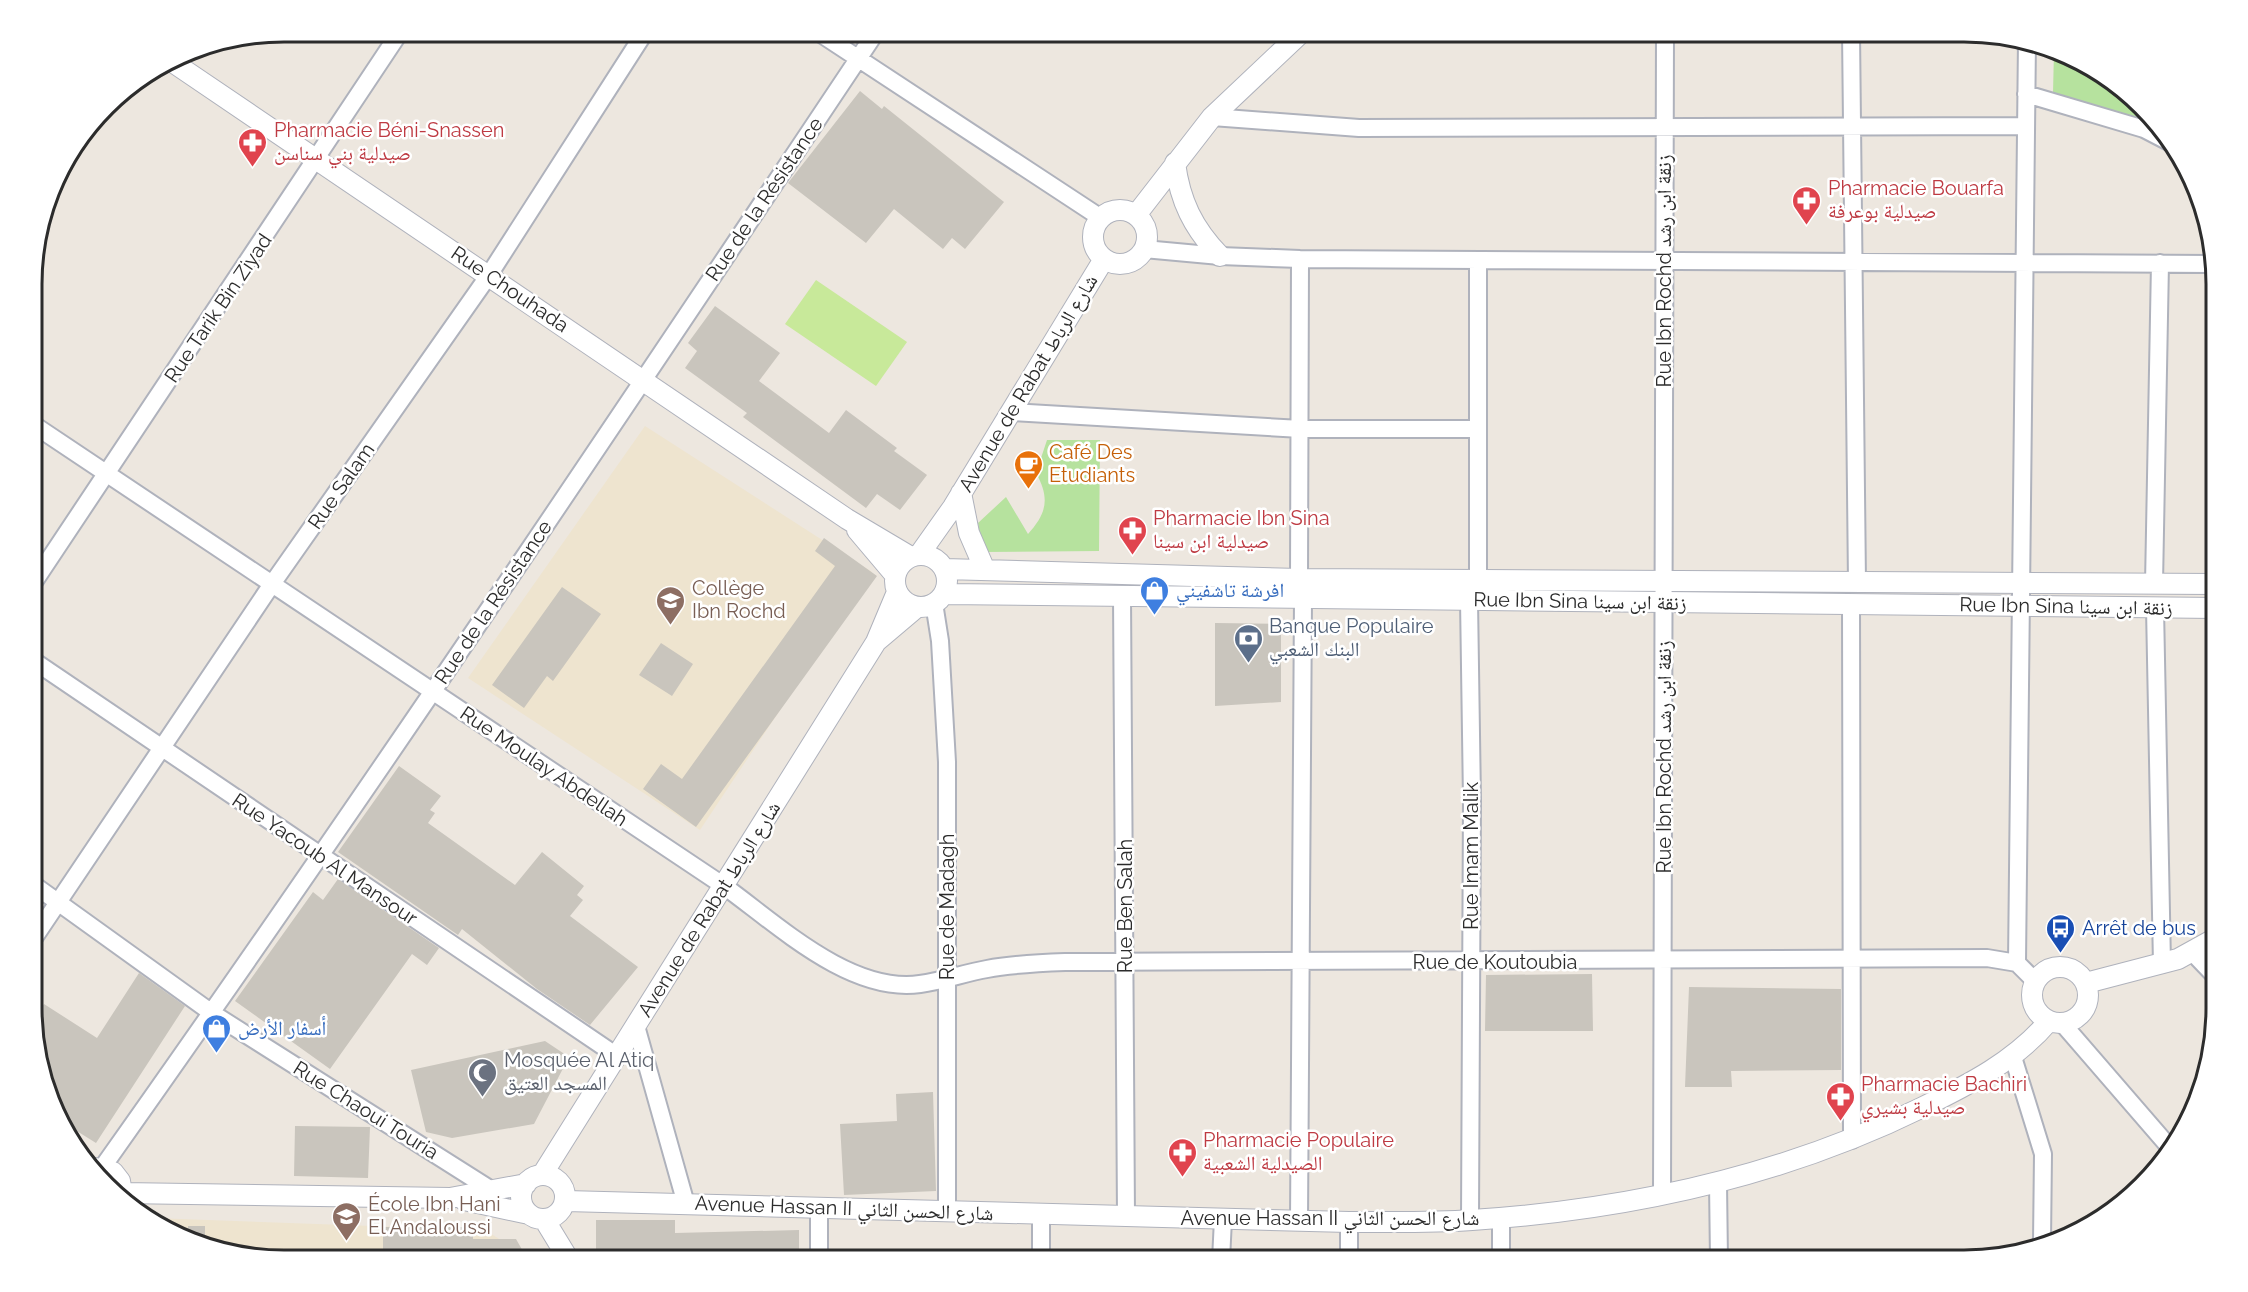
<svg xmlns="http://www.w3.org/2000/svg" width="2248" height="1292" font-family="Raleway,'Noto Naskh Arabic',sans-serif">
	<rect width="100%" height="100%" fill="#ede7df"/>
	<!-- education -->
	<path fill="#eee4cf" d="M645 426 872 572 700 830 468 678Z
		M153 1218 485 1230 533 1260H283L218 1252 157 1227 150 1220Z"/>
	<!-- green -->
	<path fill="#b6e29e" d="M2054 50C2093 67 2130 89 2156 123L2053 93Z
		M1047 440H1100L1099 551 983 552 978 523 1006 497 1028 534C1047 513 1050 498 1036 473Z"/>
	<!-- pitch -->
	<path fill="#c8e99a" d="M816 280 907 342 876 386 785 324Z"/>
	<!-- building -->
	<path fill="#c9c5bd" d="M860 91 882 109 884 106 1004 202 965 249 952 238 943 249 894 209 866 243 788 183Z
		M715 306 780 353 759 381 829 433 846 410 897 448 894 451 927 475 900 510 877 494 866 508 743 417 747 413 685 368 697 351 688 343Z
		M824 538 877 576 696 827 643 789 661 764 682 779 835 566 815 551Z
		M562 587 601 614 553 681 547 676 524 708 492 685Z
		M1215 623 1281 624V702L1215 706Z
		M661 643 693 664 672 696 639 675Z
		M399 766 441 796 430 810 435 813 428 823 515 885 542 852 584 886 577 895 583 900 570 916 638 967 590 1025 537 989 462 929 458 935 338 852Z
		M338 879 439 948 427 965 412 954 330 1069 235 1001 313 892 323 900Z
		M139 973 185 1006 96 1143 64 1123 34 1041V1020L44 1004 97 1038Z
		M1592 974 1593 1031H1485L1486 975Z
		M1689 987 1841 989V1070L1731 1071 1732 1087H1685Z
		M545 1041 569 1057 534 1124 452 1138 426 1132 411 1070Z
		M933 1092 936 1191 844 1195 840 1124 897 1121 896 1094Z
		M295 1126 370 1127 368 1178 294 1176Z
		M596 1220H675V1233L799 1230V1260H596Z
		M188 1226H205V1246L189 1240Z
		M383 1227H473V1239H516L528 1260 383 1258Z"/>
	<g fill="none" stroke-linecap="round" stroke-linejoin="round">
		<defs>
			<path id="minor" d="M818 32 1101 218
				M1851 32 1857 583
				M2026 94 2144 129 2171 143
				M1212 117 1359 128 2026 126
				M57 173 61 167
				M1144 249 1220 256 1300 259 2215 264
				M1010 412 1301 429H1478
				M34 425 724 886C777 924 850 994 920 984 943 981 964 973 987 969 1013 964 1039 963 1065 962L1987 958 2017 963 2035 981
				M1299 579 1300 259
				M1478 580V260
				M34 582 400 32
				M2154 584 2160 263
				M1122 596 1126 1216
				M1469 600 1472 800 1470 1220
				M934 603 940 641 947 762V1211
				M1851 604 1852 1140
				M2155 608 2162 964
				M34 661 617 1056
				M34 885 212 1013 493 1191
				M34 938 272 584 489 275 645 32
				M2193 953 2216 977
				M2017 963 2027 40
				M2062 1023 2171 1149
				M636 1026 686 1204
				M2013 1057 2043 1154 2042 1241
				M102 1168C367 794 622 413 876 32
				M1718 1183 1719 1260
				M1662 1195 1665 32
				M1041 1214V1260
				M1501 1218V1260
				M1299 1221 1303 598
				M1349 1222V1260
				M819 1260V1207
				M1221 1260 1223 1219"/>
			<path id="tertiary" d="M171 61 847 519 911 557
				M1175 163C1180 201 1193 228 1220 256
				M1093 237a27 27 0 1 1 54 0a27 27 0 1 1-54 0Z
				M1136 215 1212 117 1302 32
				M961 493 969 533 985 570
				M857 530 895 575
				M895 581a26 26 0 1 1 52 0a26 26 0 1 1-52 0Z
				M919 555 953 507 1104 259
				M944 569 1299 579 2216 584
				M944 594 2216 608
				M878 640 917 607
				M2032 995a28 28 0 1 1 56 0a28 28 0 1 1-56 0Z
				M2086 983 2178 959 2216 938
				M95 1168 113 1172 120 1181 122 1193 450 1198 526 1184
				M542 1175 876 642 897 592
				M521 1197a22 22 0 1 1 44 0a22 22 0 1 1-44 0Z
				M464 1200 529 1214
				M566 1201 1349 1222C1390 1222 1431 1223 1472 1220 1627 1210 1783 1176 1923 1107 1970 1084 2015 1061 2049 1021
				M544 1219 569 1260"/>
		</defs>
		<!-- minor casing -->
		<use href="#minor" stroke="#afb2bc" stroke-width="20"/>
		<!-- tertiary casing -->
		<use href="#tertiary" stroke="#afb2bc" stroke-width="22"/>
		<!-- minor -->
		<use href="#minor" stroke="#fff" stroke-width="16"/>
		<!-- tertiary -->
		<use href="#tertiary" stroke="#fff" stroke-width="20"/>
	</g>
	<!-- icons -->
	<defs>
		<symbol id="pharmacy-pin" viewBox="-11 -11 22 30"><path d="M0 17L-7.5 6A9.5 9.5 0 1 1 7.5 6Z" fill="#e0444e" stroke="#fff"/><path d="M-2-6h4v4h4v4h-4v4h-4v-4h-4v-4h4Z" fill="#fff"/></symbol>
		<symbol id="cafe-pin" viewBox="-11 -11 22 30"><path d="M0 17L-7.5 6A9.5 9.5 0 1 1 7.5 6Z" fill="#e8710a" stroke="#fff"/><path d="M-5.5-4.5H6V0H3Q3 3.5 0 3.5H-2.5Q-5.5 3.5-5.5 0ZM3-3.2v2h1.7v-2ZM-6 4.5H4V6H-6Z" fill="#fff"/></symbol>
		<symbol id="shop-pin" viewBox="-11 -11 22 30"><path d="M0 17L-7.5 6A9.5 9.5 0 1 1 7.5 6Z" fill="#3f7fe0" stroke="#fff"/><path d="M-5-2.5h2.3a2.7 3.5 0 0 1 5.4 0H5L5.5 6h-11ZM-1.5-2.5h3a1.5 2.3 0 0 0-3 0Z" fill="#fff"/></symbol>
		<symbol id="school-pin" viewBox="-11 -11 22 30"><path d="M0 17L-7.5 6A9.5 9.5 0 1 1 7.5 6Z" fill="#8d6e63" stroke="#fff"/><path d="M0-5L7-2L0 1L-7-2ZM-4 1L0 2.5L4 1V4Q0 6-4 4Z" fill="#fff"/></symbol>
		<symbol id="bank-pin" viewBox="-11 -11 22 30"><path d="M0 17L-7.5 6A9.5 9.5 0 1 1 7.5 6Z" fill="#5c6f8a" stroke="#fff"/><path d="M-6-4H6V4H-6ZM0-2.3a2.3 2.3 0 1 0 0 4.6a2.3 2.3 0 1 0 0-4.6Z" fill="#fff"/></symbol>
		<symbol id="bus-pin" viewBox="-11 -11 22 30"><path d="M0 17L-7.5 6A9.5 9.5 0 1 1 7.5 6Z" fill="#1a4fb4" stroke="#fff"/><path d="M-5-6H5V4H4V6H2V4H-2V6H-4V4H-5ZM-3.5-4V0h7V-4ZM-3.5 1.2v1.5H-2V1.2ZM2 1.2v1.5H3.5V1.2Z" fill="#fff"/></symbol>
		<symbol id="mosque-pin" viewBox="-11 -11 22 30"><path d="M0 17L-7.5 6A9.5 9.5 0 1 1 7.5 6Z" fill="#6b7280" stroke="#fff"/><path d="M3.5-4.9A6 6 0 1 0 3.5 4.9A5 5 0 1 1 3.5-4.9Z" fill="#fff"/></symbol>
	</defs>
	<g fill-rule="evenodd">
		<use href="#pharmacy-pin" x="236" y="126" width="33" height="45"/>
		<use href="#pharmacy-pin" x="1790" y="184" width="33" height="45"/>
		<use href="#cafe-pin" x="1012" y="448" width="33" height="45"/>
		<use href="#pharmacy-pin" x="1116" y="514" width="33" height="45"/>
		<use href="#shop-pin" x="1138" y="574" width="33" height="45"/>
		<use href="#school-pin" x="654" y="584" width="33" height="45"/>
		<use href="#bank-pin" x="1232" y="622" width="33" height="45"/>
		<use href="#bus-pin" x="2044" y="912" width="33" height="45"/>
		<use href="#shop-pin" x="200" y="1012" width="33" height="45"/>
		<use href="#mosque-pin" x="466" y="1056" width="33" height="45"/>
		<use href="#pharmacy-pin" x="1824" y="1080" width="33" height="45"/>
		<use href="#pharmacy-pin" x="1166" y="1136" width="33" height="45"/>
		<use href="#school-pin" x="330" y="1200" width="33" height="45"/>
	</g>
	<g text-anchor="middle" dominant-baseline="central" stroke-width="5" stroke-linejoin="round" paint-order="stroke">
		<!-- health labels -->
		<g font-size="20" fill="#be3a42" stroke="#fff" text-anchor="start">
			<text x="274" y="130">Pharmacie Béni-Snassen<tspan x="274" dy="23">صيدلية بني سناسن</tspan></text>
			<text x="1828" y="188">Pharmacie Bouarfa<tspan x="1828" dy="23">صيدلية بوعرفة</tspan></text>
			<text x="1153" y="518">Pharmacie Ibn Sina<tspan x="1153" dy="23">صيدلية ابن سينا</tspan></text>
			<text x="1861" y="1084">Pharmacie Bachiri<tspan x="1861" dy="23">صيدلية بشيري</tspan></text>
			<text x="1203" y="1140">Pharmacie Populaire<tspan x="1203" dy="23">الصيدلية الشعبية</tspan></text>
		</g>
		<!-- street labels -->
		<g font-size="20" fill="#2c2c2c" stroke="#fff">
			<text transform="translate(764 199) rotate(-56)">Rue de la Résistance</text>
			<text transform="translate(1664 271) rotate(-90)">Rue Ibn Rochd زنقة ابن رشد</text>
			<text transform="translate(510 289) rotate(34)">Rue Chouhada</text>
			<text transform="translate(218 308) rotate(-56)">Rue Tarik Bin Ziyad</text>
			<text transform="translate(1028 383) rotate(-59)">Avenue de Rabat شارع الرباط</text>
			<text transform="translate(341 486) rotate(-55)">Rue Salam</text>
			<text transform="translate(1580 601) rotate(1)">Rue Ibn Sina زنقة ابن سينا</text>
			<text transform="translate(493 602) rotate(-56)">Rue de la Résistance</text>
			<text transform="translate(2066 606) rotate(1)">Rue Ibn Sina زنقة ابن سينا</text>
			<text transform="translate(1664 757) rotate(-90)">Rue Ibn Rochd زنقة ابن رشد</text>
			<text transform="translate(544 766) rotate(34)">Rue Moulay Abdellah</text>
			<text transform="translate(1471 856) rotate(-90)">Rue Imam Malik</text>
			<text transform="translate(325 859) rotate(34)">Rue Yacoub Al Mansour</text>
			<text transform="translate(1125 906) rotate(-90)">Rue Ben Salah</text>
			<text transform="translate(947 907) rotate(-90)">Rue de Madagh</text>
			<text transform="translate(709 909) rotate(-58)">Avenue de Rabat شارع الرباط</text>
			<text x="1495" y="962">Rue de Koutoubia</text>
			<text transform="translate(366 1110) rotate(32)">Rue Chaoui Touria</text>
			<text transform="translate(844 1208) rotate(2)">Avenue Hassan II شارع الحسن الثاني</text>
			<text x="1330" y="1218">Avenue Hassan II شارع الحسن الثاني</text>
		</g>
		<!-- food labels -->
		<g font-size="20" fill="#c56008" stroke="#fff" text-anchor="start">
			<text x="1049" y="452">Café Des<tspan x="1049" dy="23">Etudiants</tspan></text>
		</g>
		<!-- education labels -->
		<g font-size="20" fill="#785e54" stroke="#fff" text-anchor="start">
			<text x="692" y="588">Collège<tspan x="692" dy="23">Ibn Rochd</tspan></text>
			<text x="368" y="1204">École Ibn Hani<tspan x="368" dy="23">El Andaloussi</tspan></text>
		</g>
		<!-- shop labels -->
		<g font-size="20" fill="#366cbe" stroke="#fff" text-anchor="start">
			<text x="1176" y="590">افرشة تاشفيني</text>
			<text x="238" y="1028">أسفار الأرض</text>
		</g>
		<!-- service labels -->
		<g font-size="20" fill="#4e5e75" stroke="#fff" text-anchor="start">
			<text x="1269" y="626">Banque Populaire<tspan x="1269" dy="23">البنك الشعبي</tspan></text>
		</g>
		<!-- transit labels -->
		<g font-size="20" fill="#164399" stroke="#fff" text-anchor="start">
			<text x="2082" y="928">Arrêt de bus</text>
		</g>
		<!-- worship labels -->
		<g font-size="20" fill="#5b616d" stroke="#fff" text-anchor="start">
			<text x="504" y="1060">Mosquée Al Atiq<tspan x="504" dy="23">المسجد العتيق</tspan></text>
		</g>
	</g>
	<!-- crop -->
	<path d="M0 0H2248V1292H0ZM284 42H1964A242 242 0 0 1 2206 284V1008A242 242 0 0 1 1964 1250H284A242 242 0 0 1 42 1008V284A242 242 0 0 1 284 42Z" fill="#fff" fill-rule="evenodd"/>
	<path fill="none" stroke="#2c2c2c" stroke-width="3" d="M284 42H1964A242 242 0 0 1 2206 284V1008A242 242 0 0 1 1964 1250H284A242 242 0 0 1 42 1008V284A242 242 0 0 1 284 42Z"/>
</svg>
